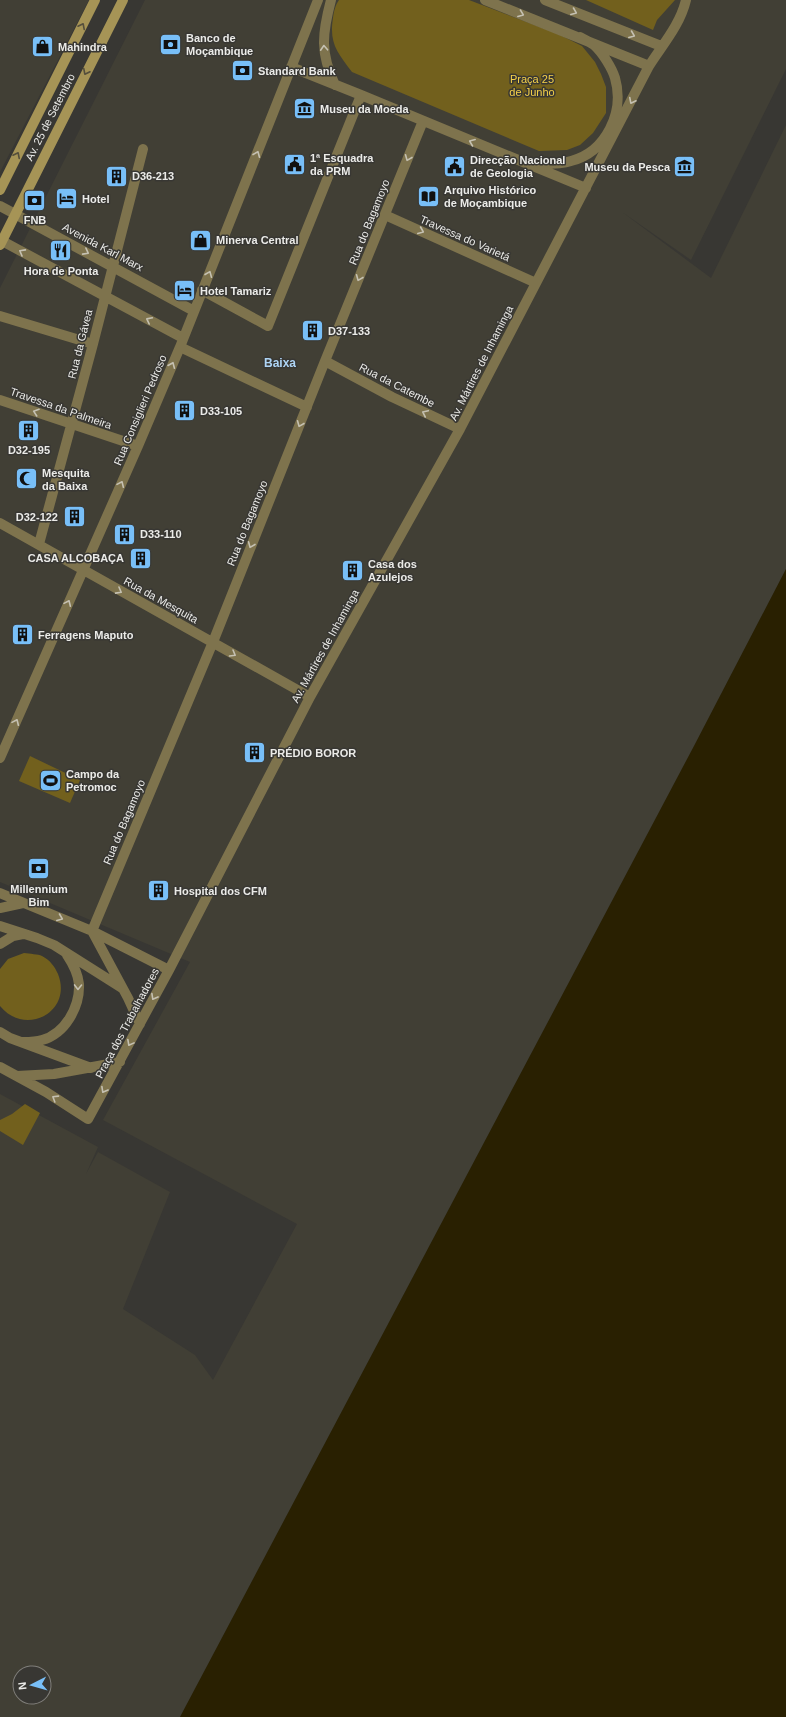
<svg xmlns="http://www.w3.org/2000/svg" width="786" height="1717" font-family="Arial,sans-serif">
	<rect width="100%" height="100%" fill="#383733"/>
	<!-- built -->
	<path fill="#413f35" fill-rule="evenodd" d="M0 0H89L0 172Z
		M145 0H786V69L691 260 622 212 711 278 786 125V569L694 746 180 1717H0V1094L98 1147 86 1174 98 1152 170 1192 123 1309 195 1355 213 1380 297 1224 103 1120 190 962 0 882V288ZM20 1673H44V1697H20Z"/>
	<!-- green -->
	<path fill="#72601d" d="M339 0H469L558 34 582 46 595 62 601 74 606 87V113L593 133 580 145 567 150 539 151 352 72C337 52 329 43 333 18 334 11 335 6 339 0Z
		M586 0H675L657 20 653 30Z
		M30 756 80 780 70 803 19 781Z
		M24 953C30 954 38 954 42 956 50 960 55 967 58 974 73 1012 25 1037 0 1006V969L8 959Z
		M25 1104 40 1113 23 1145 0 1131V1120L12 1114Z"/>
	<!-- water -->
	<path fill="#292001" d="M786 569V1717H180L694 746Z"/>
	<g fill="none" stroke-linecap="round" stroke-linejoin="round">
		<!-- minor -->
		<path stroke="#7e734d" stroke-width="10" d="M331 0C322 34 320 53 335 85
			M485 0 649 66
			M545 0 661 46
			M291 67 361 95 586 188
			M532 164C544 164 559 165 571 161 606 152 625 112 615 78 612 68 602 52 594 45 590 42 585 40 580 37
			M15 214 194 311
			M385 215 536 283
			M2 241 183 338
			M202 290 268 326 361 95
			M0 316 93 344
			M180 347 307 407
			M325 361 392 397 460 429
			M0 400 138 446
			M0 523 310 697
			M39 544 93 344 143 149
			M0 758 138 446 180 347 318 0
			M0 893 92 931 169 970
			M0 908 23 903
			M0 926 37 938 54 945 122 988
			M0 944 13 936 23 934
			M140 1024 128 998 92 931 213 642 325 361 423 121
			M0 1032 10 1038 91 1068
			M23 1042C29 1042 36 1042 42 1040 65 1034 80 1007 79 984 78 974 73 964 67 955
			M0 1067 46 1092 88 1119 169 970 310 697 460 429 649 66C663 44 680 25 686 0
			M17 1076 54 1074 120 1062"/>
		<!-- tertiary -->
		<path stroke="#7e734d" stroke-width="10" d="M0 206 15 214"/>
		<!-- secondary -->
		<path stroke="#a69456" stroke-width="10" d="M0 190 95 0
			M0 245 123 0"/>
	</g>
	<!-- one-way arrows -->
	<defs><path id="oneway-chevron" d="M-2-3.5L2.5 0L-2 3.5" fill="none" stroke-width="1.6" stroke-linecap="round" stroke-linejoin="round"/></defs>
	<g stroke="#c5c1b2">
		<use href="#oneway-chevron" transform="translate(574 12) rotate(22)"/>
		<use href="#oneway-chevron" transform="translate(521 14) rotate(21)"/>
		<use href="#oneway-chevron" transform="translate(632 35) rotate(22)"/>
		<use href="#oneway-chevron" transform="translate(324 48) rotate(-93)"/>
		<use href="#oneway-chevron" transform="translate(632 101) rotate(117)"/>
		<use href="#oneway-chevron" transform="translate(472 142) rotate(-158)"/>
		<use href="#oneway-chevron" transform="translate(257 154) rotate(-68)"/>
		<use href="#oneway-chevron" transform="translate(408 158) rotate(112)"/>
		<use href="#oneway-chevron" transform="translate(421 231) rotate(23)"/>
		<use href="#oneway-chevron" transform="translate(22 252) rotate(-151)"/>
		<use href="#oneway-chevron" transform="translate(86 252) rotate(28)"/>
		<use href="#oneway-chevron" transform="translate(209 274) rotate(-68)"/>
		<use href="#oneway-chevron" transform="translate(359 278) rotate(112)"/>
		<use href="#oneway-chevron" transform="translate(149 320) rotate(-153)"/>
		<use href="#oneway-chevron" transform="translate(172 365) rotate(-67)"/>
		<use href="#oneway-chevron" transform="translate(36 412) rotate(-161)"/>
		<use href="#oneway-chevron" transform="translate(425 413) rotate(-155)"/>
		<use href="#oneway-chevron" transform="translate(300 424) rotate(112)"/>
		<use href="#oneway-chevron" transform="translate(121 484) rotate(-66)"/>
		<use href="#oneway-chevron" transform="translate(251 545) rotate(112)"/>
		<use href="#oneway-chevron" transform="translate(119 591) rotate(29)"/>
		<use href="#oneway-chevron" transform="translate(68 603) rotate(-66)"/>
		<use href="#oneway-chevron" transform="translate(233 654) rotate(30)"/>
		<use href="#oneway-chevron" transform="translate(16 722) rotate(-66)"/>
		<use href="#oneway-chevron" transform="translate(60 918) rotate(22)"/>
		<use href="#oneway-chevron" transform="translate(78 987) rotate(91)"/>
		<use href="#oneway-chevron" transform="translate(154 997) rotate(119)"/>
		<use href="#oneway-chevron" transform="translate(130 1043) rotate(118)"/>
		<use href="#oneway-chevron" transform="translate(104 1090) rotate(119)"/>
		<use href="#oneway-chevron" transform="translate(55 1098) rotate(-148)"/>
	</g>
	<g stroke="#544e3c">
		<use href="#oneway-chevron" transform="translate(82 26) rotate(-63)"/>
		<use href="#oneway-chevron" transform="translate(86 72) rotate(117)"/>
		<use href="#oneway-chevron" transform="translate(17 155) rotate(-63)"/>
	</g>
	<!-- icons -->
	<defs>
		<symbol id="bank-square" viewBox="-11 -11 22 22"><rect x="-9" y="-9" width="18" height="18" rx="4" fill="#78bff8" stroke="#383733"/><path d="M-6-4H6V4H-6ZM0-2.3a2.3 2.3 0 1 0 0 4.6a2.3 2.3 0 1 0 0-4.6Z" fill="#111"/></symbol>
		<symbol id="shop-square" viewBox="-11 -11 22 22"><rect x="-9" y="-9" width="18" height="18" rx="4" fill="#78bff8" stroke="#383733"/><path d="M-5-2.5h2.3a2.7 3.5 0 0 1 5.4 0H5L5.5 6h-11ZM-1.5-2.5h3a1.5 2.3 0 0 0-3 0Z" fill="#111"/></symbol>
		<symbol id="museum-square" viewBox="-11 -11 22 22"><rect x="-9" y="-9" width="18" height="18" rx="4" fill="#78bff8" stroke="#383733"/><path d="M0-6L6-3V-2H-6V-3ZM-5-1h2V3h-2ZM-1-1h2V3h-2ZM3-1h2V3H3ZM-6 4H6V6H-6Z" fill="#111"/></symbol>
		<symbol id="civic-square" viewBox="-11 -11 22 22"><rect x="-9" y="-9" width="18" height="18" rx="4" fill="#78bff8" stroke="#383733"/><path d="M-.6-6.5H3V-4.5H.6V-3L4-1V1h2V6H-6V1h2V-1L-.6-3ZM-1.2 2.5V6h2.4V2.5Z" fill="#111"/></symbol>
		<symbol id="building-square" viewBox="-11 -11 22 22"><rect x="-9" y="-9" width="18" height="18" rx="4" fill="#78bff8" stroke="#383733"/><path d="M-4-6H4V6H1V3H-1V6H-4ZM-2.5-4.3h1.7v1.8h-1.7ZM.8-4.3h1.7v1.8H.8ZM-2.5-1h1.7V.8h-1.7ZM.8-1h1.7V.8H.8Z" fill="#111"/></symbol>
		<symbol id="library-square" viewBox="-11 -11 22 22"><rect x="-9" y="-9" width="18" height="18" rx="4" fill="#78bff8" stroke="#383733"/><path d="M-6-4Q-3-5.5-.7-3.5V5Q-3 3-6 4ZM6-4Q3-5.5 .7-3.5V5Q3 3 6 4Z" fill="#111"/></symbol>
		<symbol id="hotel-square" viewBox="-11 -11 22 22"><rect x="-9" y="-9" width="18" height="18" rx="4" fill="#78bff8" stroke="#383733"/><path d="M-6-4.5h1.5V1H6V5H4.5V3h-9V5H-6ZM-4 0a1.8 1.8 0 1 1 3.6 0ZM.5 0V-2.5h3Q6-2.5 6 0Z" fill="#111"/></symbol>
		<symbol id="restaurant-square" viewBox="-11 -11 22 22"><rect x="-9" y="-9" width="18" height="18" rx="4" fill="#78bff8" stroke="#383733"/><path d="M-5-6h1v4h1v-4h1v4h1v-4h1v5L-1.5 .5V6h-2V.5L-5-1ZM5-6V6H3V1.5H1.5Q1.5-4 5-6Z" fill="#111"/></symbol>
		<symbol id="mosque-square" viewBox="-11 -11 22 22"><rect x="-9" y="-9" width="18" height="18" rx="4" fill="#78bff8" stroke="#383733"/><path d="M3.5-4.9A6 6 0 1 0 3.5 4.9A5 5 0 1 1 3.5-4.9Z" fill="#111"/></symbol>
		<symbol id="stadium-square" viewBox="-11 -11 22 22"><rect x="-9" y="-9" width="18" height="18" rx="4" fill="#78bff8" stroke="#383733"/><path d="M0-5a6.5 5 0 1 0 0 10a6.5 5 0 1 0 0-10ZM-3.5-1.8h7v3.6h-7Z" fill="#111"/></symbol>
	</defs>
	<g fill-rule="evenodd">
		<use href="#bank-square" x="158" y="32" width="25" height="25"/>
		<use href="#shop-square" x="30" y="34" width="25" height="25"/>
		<use href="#bank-square" x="230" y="58" width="25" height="25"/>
		<use href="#museum-square" x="292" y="96" width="25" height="25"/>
		<use href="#civic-square" x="282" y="152" width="25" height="25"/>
		<use href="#civic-square" x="442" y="154" width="25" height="25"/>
		<use href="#museum-square" x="672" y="154" width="25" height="25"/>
		<use href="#building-square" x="104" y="164" width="25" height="25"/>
		<use href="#library-square" x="416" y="184" width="25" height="25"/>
		<use href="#hotel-square" x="54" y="186" width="25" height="25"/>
		<use href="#bank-square" x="22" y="188" width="25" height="25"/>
		<use href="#shop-square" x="188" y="228" width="25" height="25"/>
		<use href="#restaurant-square" x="48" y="238" width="25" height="25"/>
		<use href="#hotel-square" x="172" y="278" width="25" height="25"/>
		<use href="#building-square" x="300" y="318" width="25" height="25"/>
		<use href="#building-square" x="172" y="398" width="25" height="25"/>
		<use href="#building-square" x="16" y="418" width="25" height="25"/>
		<use href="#mosque-square" x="14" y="466" width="25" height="25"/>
		<use href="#building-square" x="62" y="504" width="25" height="25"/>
		<use href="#building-square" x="112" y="522" width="25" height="25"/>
		<use href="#building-square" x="128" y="546" width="25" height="25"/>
		<use href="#building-square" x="340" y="558" width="25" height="25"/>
		<use href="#building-square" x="10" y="622" width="25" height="25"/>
		<use href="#building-square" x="242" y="740" width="25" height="25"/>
		<use href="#stadium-square" x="38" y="768" width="25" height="25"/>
		<use href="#bank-square" x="26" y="856" width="25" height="25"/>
		<use href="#building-square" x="146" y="878" width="25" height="25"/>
	</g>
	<g text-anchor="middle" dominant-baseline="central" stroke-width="3" stroke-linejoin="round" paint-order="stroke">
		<!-- poi labels -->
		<g font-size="11" font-weight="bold" fill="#ebebe8" stroke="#383733" text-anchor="start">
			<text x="186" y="38">Banco de<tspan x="186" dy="13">Moçambique</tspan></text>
			<text x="58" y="47">Mahindra</text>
			<text x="258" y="71">Standard Bank</text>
			<text x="320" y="109">Museu da Moeda</text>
			<text x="310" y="158">1ª Esquadra<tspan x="310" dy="13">da PRM</tspan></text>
			<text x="470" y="160">Direcção Nacional<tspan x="470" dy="13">de Geologia</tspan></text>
			<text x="670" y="167" text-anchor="end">Museu da Pesca</text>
			<text x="132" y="176">D36-213</text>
			<text x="444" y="190">Arquivo Histórico<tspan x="444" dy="13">de Moçambique</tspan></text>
			<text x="82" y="199">Hotel</text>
			<text x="35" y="220" text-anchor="middle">FNB</text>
			<text x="216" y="240">Minerva Central</text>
			<text x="61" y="271" text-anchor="middle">Hora de Ponta</text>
			<text x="200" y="291">Hotel Tamariz</text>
			<text x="328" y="331">D37-133</text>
			<text x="200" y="411">D33-105</text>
			<text x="29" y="450" text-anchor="middle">D32-195</text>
			<text x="42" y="473">Mesquita<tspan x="42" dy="13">da Baixa</tspan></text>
			<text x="58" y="517" text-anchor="end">D32-122</text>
			<text x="140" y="534">D33-110</text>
			<text x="124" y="558" text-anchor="end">CASA ALCOBAÇA</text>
			<text x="368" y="564">Casa dos<tspan x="368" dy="13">Azulejos</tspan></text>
			<text x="38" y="635">Ferragens Maputo</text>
			<text x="270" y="753">PRÉDIO BOROR</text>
			<text x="66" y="774">Campo da<tspan x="66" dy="13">Petromoc</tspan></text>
			<text x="39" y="889" text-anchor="middle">Millennium<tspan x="39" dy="13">Bim</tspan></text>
			<text x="174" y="891">Hospital dos CFM</text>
		</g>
		<!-- park labels -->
		<g font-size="11" fill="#f5d149" stroke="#383733">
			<text x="532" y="79">Praça 25<tspan x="532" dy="13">de Junho</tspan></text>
		</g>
		<!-- street labels -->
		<g font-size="11" fill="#ebebe8" stroke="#383733">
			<text transform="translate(50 117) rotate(-63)">Av. 25 de Setembro</text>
			<text transform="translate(369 222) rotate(-68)">Rua do Bagamoyo</text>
			<text transform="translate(465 238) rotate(24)">Travessa do Varietá</text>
			<text transform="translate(103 247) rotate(28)">Avenida Karl Marx</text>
			<text transform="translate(80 344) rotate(-76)">Rua da Gávea</text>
			<text transform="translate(481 363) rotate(-63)">Av. Mártires de Inhaminga</text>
			<text transform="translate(397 385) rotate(27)">Rua da Catembe</text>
			<text transform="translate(61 408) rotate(19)">Travessa da Palmeira</text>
			<text transform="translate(140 410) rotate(-67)">Rua Consiglieri Pedroso</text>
			<text transform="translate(247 523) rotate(-68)">Rua do Bagamoyo</text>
			<text transform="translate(161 600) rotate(29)">Rua da Mesquita</text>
			<text transform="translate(325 646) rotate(-61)">Av. Mártires de Inhaminga</text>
			<text transform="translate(124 822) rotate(-67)">Rua do Bagamoyo</text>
			<text transform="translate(127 1023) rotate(-62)">Praça dos Trabalhadores</text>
		</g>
		<!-- neighbourhood labels -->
		<g font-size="12" font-weight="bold" fill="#aed4f4" stroke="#383733">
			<text x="280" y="363">Baixa</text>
		</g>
	</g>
	<!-- north arrow -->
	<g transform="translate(32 1685) rotate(264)"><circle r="19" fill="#383733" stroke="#807f7b"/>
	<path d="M0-3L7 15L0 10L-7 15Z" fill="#78bff8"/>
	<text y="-6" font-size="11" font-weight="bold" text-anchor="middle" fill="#ebebe8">N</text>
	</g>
</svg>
